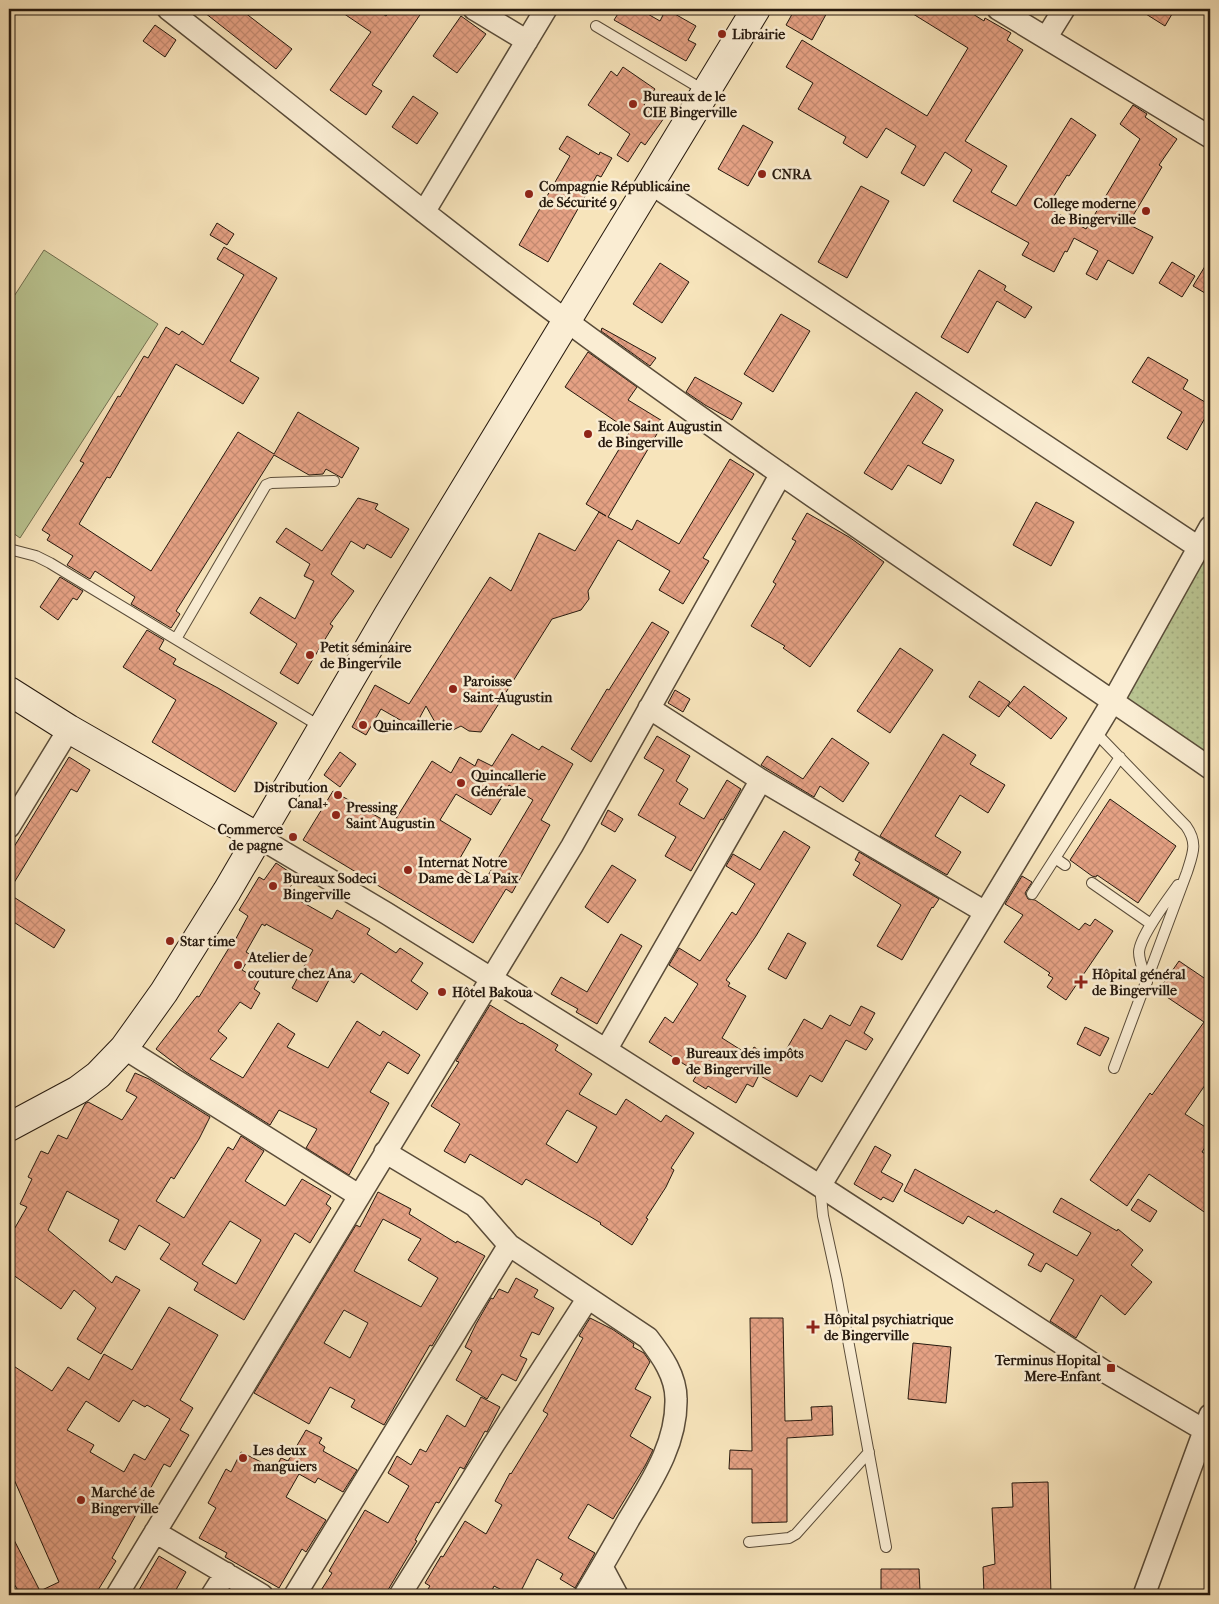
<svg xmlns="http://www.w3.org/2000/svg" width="1219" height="1604" font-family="'IM FELL French Canon',serif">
	<defs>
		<pattern id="grass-dots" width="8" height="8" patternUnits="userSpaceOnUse" patternTransform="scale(1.25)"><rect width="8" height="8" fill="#bac592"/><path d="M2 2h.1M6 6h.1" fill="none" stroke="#a0a97d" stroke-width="1.8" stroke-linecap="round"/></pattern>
		<pattern id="building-cross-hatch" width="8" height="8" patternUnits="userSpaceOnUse" patternTransform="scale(1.25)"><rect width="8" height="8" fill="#e5a184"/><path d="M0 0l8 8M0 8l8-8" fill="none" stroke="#c48a71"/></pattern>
	</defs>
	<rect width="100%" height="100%" fill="#f7e4bb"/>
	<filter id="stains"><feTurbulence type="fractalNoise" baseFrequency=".004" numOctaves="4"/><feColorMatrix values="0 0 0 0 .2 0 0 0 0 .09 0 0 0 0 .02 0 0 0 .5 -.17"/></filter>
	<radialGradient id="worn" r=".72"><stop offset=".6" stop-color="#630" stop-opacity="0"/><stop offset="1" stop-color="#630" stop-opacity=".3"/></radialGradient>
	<!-- grass -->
	<path fill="url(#grass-dots)" stroke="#706f50" d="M1210 542V759L1114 692Z"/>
	<!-- park -->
	<path fill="#bac592" stroke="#706f50" d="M44 250 158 324 20 538 9 530V304Z"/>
	<!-- building -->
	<path fill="url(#building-cross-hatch)" stroke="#26190e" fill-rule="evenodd" d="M200 9H240L292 49 276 69Z
		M337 9H375L386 16 391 9H424L372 85 382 91 366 115 330 90 371 32Z
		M621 9H639L660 21 666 9 696 26 688 40 696 44 686 61 614 20Z
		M795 9H829L812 40 786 25Z
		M905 9H965L984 21 985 18 1011 33 1007 40 1023 50 965 141 1007 166 991 192 1016 206 1071 118 1096 135 1069 176 1067 175 1047 207 1086 229 1140 139 1120 124 1133 105 1147 114 1145 117 1177 139 1159 165 1162 167 1128 224 1153 237 1133 274 1108 260 1097 280 1086 274 1098 251 1074 238 1067 252 1065 251 1054 272 1022 255 1029 243 953 201 972 170 945 152 924 186 901 173 916 146 886 128 867 158 843 143 846 137 798 109 813 83 786 67 802 40 927 116 968 48Z
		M1138 9H1175L1165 26Z
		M461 16 486 34 457 73 433 56Z
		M155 25 176 40 165 57 143 41Z
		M623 67 655 89 644 105 664 118 645 145 641 142 628 162 617 155 630 134 588 105 611 71 617 76Z
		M413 96 438 113 417 144 392 127Z
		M743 125 773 142 748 186 718 169Z
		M567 136 599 155 600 152 612 158 601 177 597 175 548 262 519 245 570 156 559 149Z
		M861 186 889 201 847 278 818 262Z
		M217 223 234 234 227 245 210 235Z
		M224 247 277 278 230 361 259 378 243 404 176 364 110 478 107 477 79 524 151 571 238 432 274 454 298 412 359 448 342 478 326 469 323 474 309 475 274 455 176 611 180 614 171 628 131 604 135 597 95 571 90 579 67 565 73 556 47 540 50 535 42 530 84 463 80 461 118 396 120 397 144 356 148 358 166 327 179 335 182 331 203 345 244 275 217 259Z
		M1210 258V296L1193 286Z
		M1172 262 1195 276 1182 297 1159 283Z
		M660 263 689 282 662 323 633 304Z
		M979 270 1006 286 1004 290 1032 307 1025 318 997 301 968 353 941 337Z
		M781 314 810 331 773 392 744 374Z
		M602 328 656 358 650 366 601 331Z
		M588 352 637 387 628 400 664 422 608 517 632 530 637 520 679 544 730 459 754 474 703 558 709 561 683 604 659 590 670 571 618 540 588 591 589 599 581 610 552 619 481 732 469 731 461 726 453 730 444 729 436 724 426 706 414 728 381 709 366 735 352 727 375 685 409 704 490 577 511 591 539 533 575 551 599 512 606 516 586 504 630 431 565 387Z
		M1148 357 1188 380 1183 389 1210 405V409L1187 450 1167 438 1182 412 1132 382Z
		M695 377 742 403 732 420 705 405 686 392Z
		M916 392 943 410 922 443 954 460 941 484 908 465 892 490 864 473Z
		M358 498 378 504 375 509 409 529 391 558 367 544 364 549 351 541 331 574 354 591 330 624 333 626 298 684 280 673 297 644 250 613 260 597 295 619 314 581 304 576 310 564 276 542 286 528 322 551Z
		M1036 502 1074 522 1051 566 1013 545Z
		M807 513 849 537 884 562 810 667 783 648 785 646 751 626 776 584 773 582 796 541 792 539Z
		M60 577 83 591 77 600 73 598 58 620 40 607Z
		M652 622 669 632 591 762 571 749 607 689 609 690Z
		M147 630 164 640 159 649 176 659 173 664 218 688 277 723 235 792 152 742 176 700 123 667Z
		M900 648 933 670 890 733 857 711Z
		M979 681 1010 702 999 717 969 697Z
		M1024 686 1067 718 1051 739 1008 706Z
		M675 690 690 699 683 712 668 703Z
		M512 734 539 750 542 746 573 764 541 820 550 825 512 893 506 889 473 943 303 840 333 791 392 825 432 761 451 773 460 757 475 766 478 759 492 766ZM509 785 533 800 484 882 456 865 471 839 440 820 456 794 491 815Z
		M943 734 976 755 970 764 1005 785 988 813 960 795 935 836 961 852 947 875 880 836Z
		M657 736 690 756 676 781 688 789 679 804 704 819 727 780 741 789 723 820 721 819 691 871 665 856 676 837 638 815 664 770 644 758Z
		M832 738 869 763 843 802 820 786 814 797 761 765 767 756 803 779Z
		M340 752 356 764 340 787 324 775Z
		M69 757 90 770 77 792 71 789 9 891V855Z
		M1110 799 1176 846 1138 903 1097 875 1096 877 1092 876 1070 860Z
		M608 810 623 819 615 832 601 824Z
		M784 831 810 847 756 936 726 980 730 983 728 986 746 996 722 1038 749 1055 754 1047 779 1062 804 1019 822 1029 830 1015 850 1026 861 1006 875 1013 864 1033 873 1039 866 1050 846 1040 822 1082 810 1075 797 1097 759 1075 753 1087 747 1084 736 1103 708 1086 706 1089 693 1081 698 1073 649 1042 665 1017 673 1023 698 984 669 965 679 948 700 961 732 912 736 915 755 884 726 866 733 854 760 870Z
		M859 852 939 899 933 908 932 907 902 960 877 946 901 905 853 875 860 863 855 860Z
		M276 863 297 877 286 893 332 919 337 910 370 929 367 934 396 953 400 948 423 963 411 981 428 993 417 1010 361 973 354 983 335 969 317 1002 292 988 313 950 266 924 265 926 262 924 246 952 251 955 242 970 259 980 254 989 260 993 251 1009 240 1002 218 1031 227 1038 210 1059 243 1078 278 1023 295 1034 287 1047 328 1068 357 1021 380 1036 383 1031 420 1055 408 1074 388 1062 370 1092 389 1103 349 1175 306 1148 317 1129 279 1110 270 1125 186 1072 156 1049 197 996 199 997 232 943 233 944 248 916 239 910 259 877 264 880Z
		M612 865 636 880 608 923 585 907Z
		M1022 876 1032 882 1025 893 1028 899 1035 900 1079 930 1085 923 1090 926 1095 919 1113 931 1066 1000 1047 987 1053 978 1048 975 1050 973 1004 942 1023 915 1005 904Z
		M9 894 65 930 54 948 9 919Z
		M788 933 806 943 786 979 768 969Z
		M621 934 642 946 597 1024 576 1012 578 1009 551 994 561 977 587 992Z
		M1179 961 1210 982V1078L1185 1114 1210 1130V1139L1202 1152 1210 1157V1216L1149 1174 1127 1206 1090 1180 1150 1093 1152 1095 1204 1022 1158 991Z
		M490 1005 521 1024 522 1023 558 1045 555 1050 592 1074 579 1094 616 1115 626 1099 661 1122 666 1115 694 1133 671 1168 674 1170 666 1187 646 1218 648 1219 632 1245 600 1224 601 1223 526 1179 522 1185 470 1154 465 1163 444 1151 460 1124 431 1106 459 1062 456 1061ZM567 1110 597 1127 577 1163 546 1144Z
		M1085 1027 1109 1038 1100 1056 1077 1044Z
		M135 1073 149 1079 210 1117 199 1139 174 1179 171 1177 156 1201 184 1218 228 1147 233 1150 241 1136 264 1151 245 1181 285 1206 302 1179 331 1196 326 1204 331 1208 310 1243 295 1233 244 1320 194 1290 198 1283 160 1259 170 1244 139 1225 125 1250 109 1241 119 1220 67 1191 48 1230 112 1283 116 1276 140 1290 101 1354 77 1339 96 1308 74 1290 61 1309 9 1272V1238L27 1207 20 1204 32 1179 28 1177 41 1151 48 1154 58 1135 67 1139 85 1104 88 1102 122 1120 137 1097 126 1091ZM230 1221 261 1240 236 1284 202 1264Z
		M875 1146 891 1155 881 1172 903 1184 893 1202 883 1197 881 1200 854 1184Z
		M915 1169 994 1213 996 1210 1077 1256 1091 1233 1053 1212 1061 1198 1117 1231 1118 1229 1143 1250 1131 1265 1152 1282 1125 1315 1101 1295 1076 1338 1050 1321 1074 1280 1046 1263 1041 1272 1028 1265 1034 1254 968 1216 963 1224 904 1191Z
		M378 1192 411 1209 409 1214 456 1243 457 1241 485 1256 432 1346 430 1345 384 1425 351 1407 355 1400 330 1387 309 1424 254 1393 356 1225 360 1227ZM383 1219 421 1239 408 1260 438 1278 421 1307 354 1271ZM344 1310 368 1323 350 1358 324 1343Z
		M1138 1199 1157 1211 1150 1222 1131 1210Z
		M516 1278 538 1290 534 1297 554 1308 539 1335 532 1332 520 1356 527 1359 516 1381 502 1374 487 1399 456 1380 472 1351 465 1347 476 1324 491 1298 493 1299 499 1289 508 1293Z
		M169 1307 218 1335 180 1400 193 1408 180 1430 189 1435 170 1467 164 1464 112 1558 116 1561 95 1595H21L9 1576V1530L40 1591 59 1582 9 1468V1363L52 1391 68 1367 89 1380 104 1354 132 1370ZM133 1400 145 1407 147 1405 170 1419 145 1460 134 1454 124 1472 90 1452 94 1445 67 1430 86 1401 119 1422Z
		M590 1318 612 1329 634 1344 633 1347 644 1353 650 1362 635 1389 651 1397 630 1436 653 1450 645 1466 613 1519 588 1504 568 1538 595 1553 575 1588 560 1579 563 1574 537 1559 519 1595H512L494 1586 490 1595H424L430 1586 425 1583 441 1556 443 1557 465 1521 486 1534 502 1505 495 1501 510 1473 511 1474 548 1414 543 1411 583 1338 579 1336Z
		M750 1318H783L785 1421 812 1420 811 1407 832 1406 833 1435 787 1438V1522L752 1523V1469H729L730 1450 752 1451Z
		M913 1343 951 1347 946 1403 908 1399Z
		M481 1397 500 1407 488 1430 487 1432 485 1431 464 1469 460 1467 439 1503 436 1502 415 1540 417 1541 385 1595H318L332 1573 329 1571 365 1510 388 1523 409 1486 388 1473 397 1456 411 1465 420 1449 426 1452 447 1415 465 1427Z
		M306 1430 322 1438 319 1443 325 1447 323 1451 357 1470 343 1492 318 1478 315 1483 299 1474 286 1497 326 1520 306 1552 302 1549 279 1588 225 1557 227 1553 199 1538 216 1508 208 1503 226 1469 231 1472 241 1452 275 1469 281 1458 288 1461Z
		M1048 1482 1051 1595H984L983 1567 995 1564 992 1508 1013 1507 1012 1483Z
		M159 1556 186 1572 173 1595H136Z
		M881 1569H919L920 1591H909V1595H885V1592H881Z"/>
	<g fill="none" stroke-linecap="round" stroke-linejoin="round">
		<defs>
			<path id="lane" d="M596 26 705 91
				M9 549 36 556 50 563 321 727
				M176 639 266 485 271 483 334 481
				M1094 731 1186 826C1198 843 1193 853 1187 872L1114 1068
				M1055 858 1065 865
				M1092 883 1151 924
				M1032 894 1120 757
				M1147 982C1144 972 1139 962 1139 952 1140 936 1168 899 1178 885
				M820 1187 823 1216 837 1280 886 1547
				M749 1542 789 1538 796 1534 869 1452"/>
			<path id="street" d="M168 9C307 118 444 231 587 336 791 485 1002 625 1210 768
				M474 9 527 41
				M998 9 1210 137
				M1046 38 1064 9
				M650 183 1198 547
				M424 212 546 9
				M649 708 761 780 985 912
				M9 827 69 729
				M258 837 386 913 606 1050 820 1186 1107 1373 1204 1430
				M124 1048 358 1195
				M606 1050 761 780
				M385 1152 475 1206 509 1245 648 1338C662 1356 676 1376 676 1399 677 1444 651 1482 629 1519 615 1544 600 1570 585 1595
				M820 1186 1113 701 1210 527
				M155 1532 262 1595
				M602 1567 617 1595
				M117 1595 572 846 781 474
				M212 1595 226 1573
				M295 1595 509 1245
				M400 1595 494 1444 588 1298
				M1144 1595 1210 1415"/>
			<path id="secondary" d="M9 691 69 729 258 837
				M9 1127 78 1090 98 1075 124 1048 164 992 227 891 388 615 756 9"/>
		</defs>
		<!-- lane casing -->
		<use href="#lane" stroke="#5a4c39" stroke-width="12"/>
		<!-- street casing -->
		<use href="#street" stroke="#5a4c39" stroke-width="24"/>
		<!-- secondary casing -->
		<use href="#secondary" stroke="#26190e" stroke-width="30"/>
		<!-- lane -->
		<use href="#lane" stroke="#faedd3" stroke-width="10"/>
		<!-- street -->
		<use href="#street" stroke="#faedd3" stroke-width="21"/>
		<!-- secondary -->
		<use href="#secondary" stroke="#faedd3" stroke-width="28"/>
	</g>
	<!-- markers -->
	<g fill="#8f2418" stroke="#faedd3" stroke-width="2">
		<circle cx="722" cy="34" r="5"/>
		<circle cx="633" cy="104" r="5"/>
		<circle cx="762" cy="174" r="5"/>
		<circle cx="529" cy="194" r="5"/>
		<circle cx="1146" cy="211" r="5"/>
		<circle cx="588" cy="434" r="5"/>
		<circle cx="310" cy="655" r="5"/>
		<circle cx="453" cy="689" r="5"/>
		<circle cx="363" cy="725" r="5"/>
		<circle cx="461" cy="783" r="5"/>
		<circle cx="338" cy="795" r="5"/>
		<circle cx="336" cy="815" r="5"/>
		<circle cx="293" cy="837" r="5"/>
		<circle cx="408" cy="870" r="5"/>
		<circle cx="273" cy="886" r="5"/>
		<circle cx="170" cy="941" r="5"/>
		<circle cx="238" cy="965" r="5"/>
		<path d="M1078.5 974.5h5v5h5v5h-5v5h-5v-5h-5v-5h5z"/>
		<circle cx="442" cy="992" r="5"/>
		<circle cx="676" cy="1061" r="5"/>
		<path d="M810.5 1319.5h5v5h5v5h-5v5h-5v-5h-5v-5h5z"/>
		<rect x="1106" y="1363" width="10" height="10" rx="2.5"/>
		<circle cx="243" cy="1458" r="5"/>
		<circle cx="81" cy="1500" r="5"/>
	</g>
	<g text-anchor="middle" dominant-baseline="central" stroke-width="5" stroke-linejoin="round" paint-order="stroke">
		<!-- poi labels -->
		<g font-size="14" font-weight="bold" fill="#26190e" stroke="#faedd3" text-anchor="start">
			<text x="732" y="34">Librairie</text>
			<text x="643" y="96">Bureaux de le<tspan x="643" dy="16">CIE Bingerville</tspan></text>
			<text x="772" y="174">CNRA</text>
			<text x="539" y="186">Compagnie Républicaine<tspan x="539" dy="16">de Sécurité 9</tspan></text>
			<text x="1136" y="203" text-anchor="end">College moderne<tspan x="1136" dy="16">de Bingerville</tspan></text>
			<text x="598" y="426">Ecole Saint Augustin<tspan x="598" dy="16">de Bingerville</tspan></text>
			<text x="320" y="647">Petit séminaire<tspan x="320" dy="16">de Bingervile</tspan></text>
			<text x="463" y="681">Paroisse<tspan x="463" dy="16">Saint-Augustin</tspan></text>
			<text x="373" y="725">Quincaillerie</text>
			<text x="471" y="775">Quincallerie<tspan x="471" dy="16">Générale</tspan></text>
			<text x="328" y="787" text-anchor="end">Distribution<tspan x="328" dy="16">Canal+</tspan></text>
			<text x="346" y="807">Pressing<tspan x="346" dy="16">Saint Augustin</tspan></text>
			<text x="283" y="829" text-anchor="end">Commerce<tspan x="283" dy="16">de pagne</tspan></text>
			<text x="418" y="862">Internat Notre<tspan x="418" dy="16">Dame de La Paix</tspan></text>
			<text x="283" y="878">Bureaux Sodeci<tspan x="283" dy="16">Bingerville</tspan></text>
			<text x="180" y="941">Star time</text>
			<text x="248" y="957">Atelier de<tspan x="248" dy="16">couture chez Ana</tspan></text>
			<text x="1092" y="974">Hôpital général<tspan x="1092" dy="16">de Bingerville</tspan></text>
			<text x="452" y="992">Hôtel Bakoua</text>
			<text x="686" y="1053">Bureaux des impôts<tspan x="686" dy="16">de Bingerville</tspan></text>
			<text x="824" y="1319">Hôpital psychiatrique<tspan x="824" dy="16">de Bingerville</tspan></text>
			<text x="1101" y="1360" text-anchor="end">Terminus Hopital<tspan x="1101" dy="16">Mere-Enfant</tspan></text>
			<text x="253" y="1450">Les deux<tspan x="253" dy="16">manguiers</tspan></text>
			<text x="91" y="1492">Marché de<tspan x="91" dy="16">Bingerville</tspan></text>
		</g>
	</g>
	<!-- margin -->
	<rect width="1219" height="1604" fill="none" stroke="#f7e4bb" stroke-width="30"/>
	<rect x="10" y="10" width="1199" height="1584" fill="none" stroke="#26190e" stroke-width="2.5"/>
	<rect x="15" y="15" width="1189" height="1574" fill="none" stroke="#26190e"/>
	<rect width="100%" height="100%" filter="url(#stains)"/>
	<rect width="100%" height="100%" fill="url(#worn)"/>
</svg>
